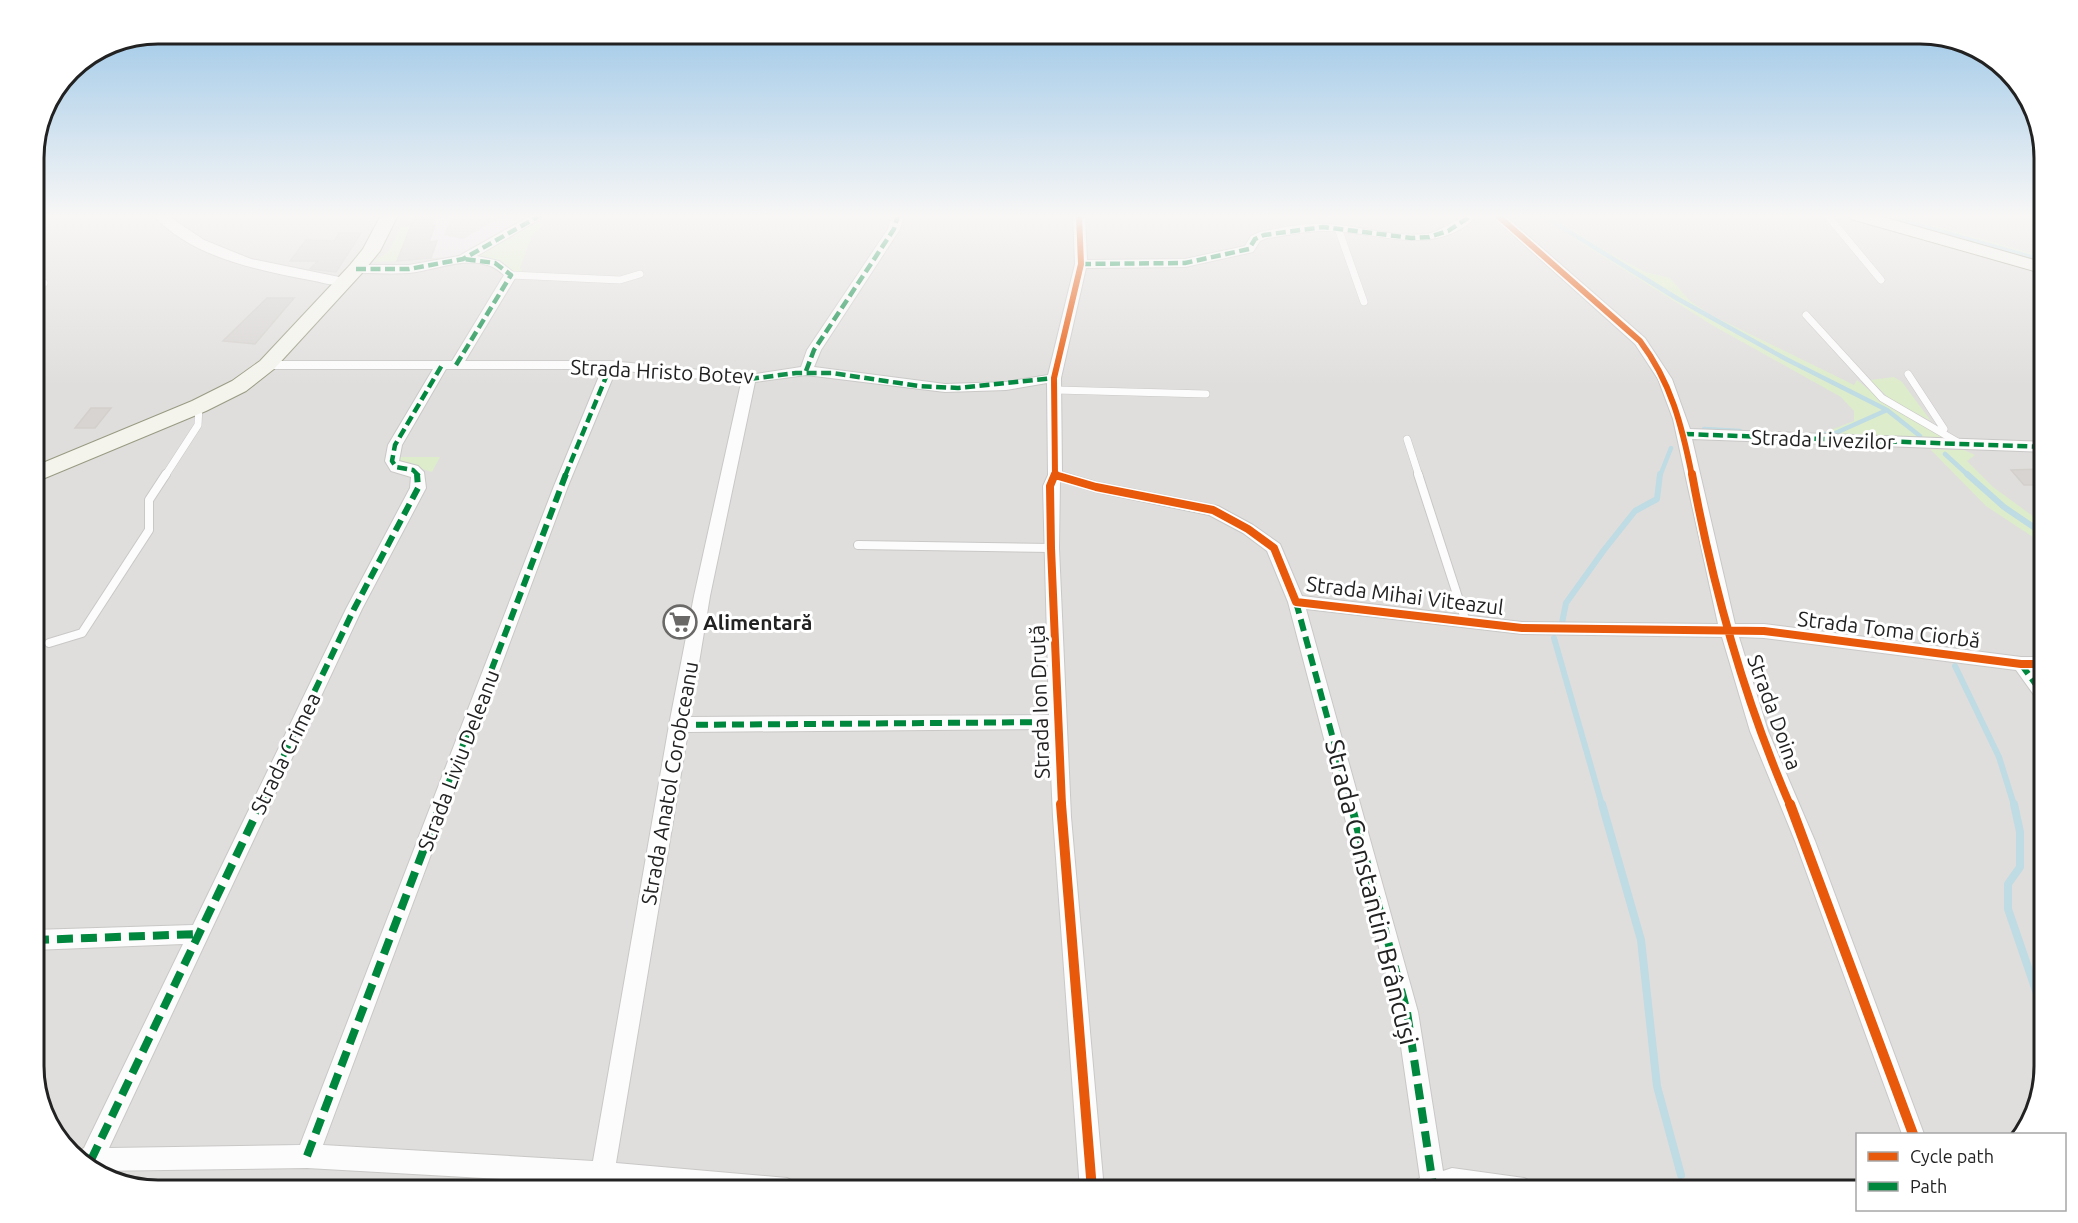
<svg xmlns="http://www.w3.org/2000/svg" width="2078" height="1223" font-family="Ubuntu,sans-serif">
	<rect width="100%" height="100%" fill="#f0eeeb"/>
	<!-- residential -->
	<path fill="#dfdedc" d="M33 215H2045V1066L2028 1128 2022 1134H1858L1857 1190H157L95 1173 50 1128 33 1074Z"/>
	<!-- industrial -->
	<path fill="#ede4e9" d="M415 215H453L444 235 463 239 504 215 524 218 456 256 397 261Z"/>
	<!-- construction -->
	<path fill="#d9d9cd" d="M453 215H497L500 217 463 239 444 235Z"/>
	<!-- grass -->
	<path fill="#ddeccb" d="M1537 215H1549L1604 250 1645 272 1670 278 1689 300 1709 314 1854 385 1857 380 1886 404 1941 433 1948 439 1831 437 1826 432 1854 421V411L1841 397 1712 325Z
		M1871 215H1895L2045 257V265Z
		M535 222H543L539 230 533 233 520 268 524 273 513 272 503 262 476 256Z
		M401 227H410L397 261 373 262 389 251Z
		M1894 377 1902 382 1931 421 1891 400 1870 380Z
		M1930 449 1964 450 1975 455 1967 461 1993 487 2045 525V545L1986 506Z
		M397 457H440L432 472 399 462Z"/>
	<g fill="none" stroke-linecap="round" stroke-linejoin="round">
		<!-- stream-far2 -->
		<path stroke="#bfdbe3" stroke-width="4.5" d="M1542 215 1678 299 1784 358 1887 410 1920 436
			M1882 215 2045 261
			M1704 429 1740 431
			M1825 434 1831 435 1887 410
			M1945 454 1969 476
			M1660 476 1671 448"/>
		<!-- stream-far1 -->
		<path stroke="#bfdbe3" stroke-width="6" d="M1967 474 2004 507 2045 535
			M1562 623 1566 603 1604 550 1635 511 1657 499 1660 474
			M1554 638 1602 805
			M1955 666 1999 757 2014 805"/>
		<!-- stream -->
		<path stroke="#bfdbe3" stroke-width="8" d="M1602 804 1641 940 1657 1086 1681 1175
			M2014 804 2020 832V867L2008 884V909L2045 1017"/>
	</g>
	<!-- building -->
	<path fill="#d7d4d2" stroke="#d3d0cc" stroke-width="1.5" d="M415 215H435L431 226 435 225 429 242 437 241 431 258 397 261Z
		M339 233H361L336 272 310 269 318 261H290L306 240 334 241Z
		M267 298H294L255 344 223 341Z
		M91 408H111L95 428H75Z
		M2045 469V485H2024L2011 470Z
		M688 613 684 629 668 630 672 614Z"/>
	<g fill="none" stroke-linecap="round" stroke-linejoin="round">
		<defs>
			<path id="lane-far1" d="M1827 215 1881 280
				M1338 228 1364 302
				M511 275 620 280 640 274
				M33 281 44 283
				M1806 315 1882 398 1961 444
				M1908 374 1944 429
				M1056 390 1206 394
				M1407 439 1419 476
				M165 476 198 425 199 406"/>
			<path id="lane" d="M1418 474 1466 622
				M858 545 1051 548
				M49 643 82 633 149 530V500L166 474"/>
			<path id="street" d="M153 215H167L204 240 251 259 344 278 350 282C343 289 325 283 315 281 261 271 192 258 153 215Z
				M532 215H547L477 256 499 261 517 275 465 361H611L749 375 801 367 807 350 888 229 892 215H904L900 229 821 350 814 367 945 384 1006 382 1048 375 1075 264 1073 215H1085L1087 260 1185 259 1245 246 1251 236 1260 232C1279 228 1305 223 1324 224 1358 225 1393 238 1426 234 1449 230 1454 215 1478 215 1434 261 1375 229 1322 231 1304 231 1285 236 1267 238L1260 241 1253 252 1185 267 1086 268 1061 378 1062 472 1096 482 1218 506 1253 525 1280 544 1302 596 1522 622 1718 624 1673 419 1658 379 1635 344 1491 215H1504L1645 338 1672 379 1690 429 2045 442V452L1692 439 1735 624H1764L2021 657H2045V671H2036L2045 683V704L2039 702 2016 670 1764 638 1739 637 1768 731 1815 841 1924 1134H1902L1795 841 1750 731 1722 637 1522 634 1306 609 1418 1012 1443 1171 1452 1168 1524 1178 1532 1182 1536 1190H1408L1412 1182 1420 1178 1396 1012 1288 602 1267 551 1243 533 1209 515 1096 492 1060 481 1059 548 1071 817 1104 1190H1080L1053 817 1049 729 688 732 616 1163 787 1178 795 1182 799 1190H660L613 1186 612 1190H588L589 1184 307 1168 93 1171 74 1153 84 1148 183 944 33 950V930L193 925 346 609 410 488 411 477 391 471 385 461 388 445 433 369H267L260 365 267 361H452L504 275C478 250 439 270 409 273 391 274 373 273 356 273L350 269 356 265H409L459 256ZM446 369H602L554 486 300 1145 109 1148 362 609 426 488 424 472 418 466 399 461 402 445ZM616 370 741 383 694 596 669 725 593 1161 323 1145 568 486ZM806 375 945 392 1006 390 1047 383 1048 475 1043 486 1049 715 690 717 710 596 755 382Z"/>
			<path id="secondary" d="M381 215H398L380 251 362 273 274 369 246 391 206 411 33 483V467L192 401 232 381 260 361 350 265 363 249Z
				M1849 215H1876L2045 263V274L1851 219Z"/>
		</defs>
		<!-- lane-far1 casing -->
		<use href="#lane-far1" stroke="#c9c8c7" stroke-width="8"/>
		<!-- lane casing -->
		<use href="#lane" stroke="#c9c8c7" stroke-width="10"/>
		<!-- street casing -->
		<use href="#street" stroke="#c9c8c7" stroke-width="2"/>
		<!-- secondary casing -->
		<use href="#secondary" stroke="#999a82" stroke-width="2"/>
		<!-- lane-far1 -->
		<use href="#lane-far1" stroke="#fdfcfc" stroke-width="7"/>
		<!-- lane -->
		<use href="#lane" stroke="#fdfcfc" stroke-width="8"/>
		<!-- street -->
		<use href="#street" fill="#fdfcfc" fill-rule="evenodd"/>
		<!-- secondary -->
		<use href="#secondary" fill="#f4f4ed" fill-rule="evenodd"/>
		<!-- quiet-far2 -->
		<path stroke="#00873e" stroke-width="4.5" stroke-dasharray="10 4.5" stroke-linecap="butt" d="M1081 264 1185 263 1249 249 1255 239 1264 235 1323 227 1412 238 1429 237 1448 231 1472 215
			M356 269H409L463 259 541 215
			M456 365 511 275 495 263 463 259
			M806 371 814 350 894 229 898 215
			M749 379 796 373H832L919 386 958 388 1054 378
			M1684 434 2045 447
			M419 476 413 470 396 467 392 461 395 445 442 365
			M565 476 611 365"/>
		<!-- quiet-far1 -->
		<path stroke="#00873e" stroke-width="6" stroke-dasharray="12 6" stroke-linecap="butt" d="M1296 602 1351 805
			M2021 664 2045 697
			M678 725 1058 722
			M260 805 354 609 418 488 417 474
			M440 805 566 474"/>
		<!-- quiet -->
		<path stroke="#00873e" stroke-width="8" stroke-dasharray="16 8" stroke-linecap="butt" d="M1351 804 1407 1012 1433 1185
			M33 940 198 934
			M307 1156 441 804
			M91 1160 261 804"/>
		<defs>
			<path id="cycleway-far2" d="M1497 215 1640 341C1671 382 1682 426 1692 476
				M1055 476 1054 378 1081 264 1079 215"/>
			<path id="cycleway-far1" d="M1055 474 1050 486 1051 548 1062 805
				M1692 474C1713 588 1744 699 1790 805
				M1055 475 1096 487 1213 510 1248 529 1274 548 1296 602 1522 628 1764 631 2021 664H2045"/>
			<path id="cycleway" d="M1061 804 1092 1190
				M1790 804 1913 1134"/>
		</defs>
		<!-- cycleway-far2 casing -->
		<use href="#cycleway-far2" stroke="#fff" stroke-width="9"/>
		<!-- cycleway-far1 casing -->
		<use href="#cycleway-far1" stroke="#fff" stroke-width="11"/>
		<!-- cycleway casing -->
		<use href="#cycleway" stroke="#fff" stroke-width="14"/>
		<!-- cycleway-far2 -->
		<use href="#cycleway-far2" stroke="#e8590c" stroke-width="6"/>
		<!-- cycleway-far1 -->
		<use href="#cycleway-far1" stroke="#e8590c" stroke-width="8"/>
		<!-- cycleway -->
		<use href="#cycleway" stroke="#e8590c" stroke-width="10"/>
	</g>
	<!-- sky -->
	<linearGradient id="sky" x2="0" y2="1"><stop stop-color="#97c4e6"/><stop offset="0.56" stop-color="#f8f7f6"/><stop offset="1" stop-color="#f8f7f6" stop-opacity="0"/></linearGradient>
	<rect width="2078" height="386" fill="url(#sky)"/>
	<!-- icons -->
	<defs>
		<symbol id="supermarket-ring" viewBox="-11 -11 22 22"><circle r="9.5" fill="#fff" stroke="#6a6968" stroke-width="1.5"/><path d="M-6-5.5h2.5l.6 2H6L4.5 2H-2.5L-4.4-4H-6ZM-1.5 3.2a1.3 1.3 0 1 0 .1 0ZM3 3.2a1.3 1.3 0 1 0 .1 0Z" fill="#6a6968"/></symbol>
	</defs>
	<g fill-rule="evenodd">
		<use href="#supermarket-ring" x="661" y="603" width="38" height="38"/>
	</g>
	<g text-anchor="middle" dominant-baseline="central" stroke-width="6" stroke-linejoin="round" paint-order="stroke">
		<!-- street labels -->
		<g font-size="21" fill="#222" stroke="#fff">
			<text transform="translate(662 371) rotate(3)">Strada Hristo Botev</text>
			<text transform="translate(1823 439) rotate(2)">Strada Livezilor</text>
			<text transform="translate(1405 595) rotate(7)">Strada Mihai Viteazul</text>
			<text transform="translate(1889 629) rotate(7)">Strada Toma Ciorbă</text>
			<text transform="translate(1039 702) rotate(-92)">Strada Ion Druță</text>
			<text transform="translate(1775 712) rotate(70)">Strada Doina</text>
			<text transform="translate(285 753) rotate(-64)">Strada Crimea</text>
			<text transform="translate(458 760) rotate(-69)">Strada Liviu Deleanu</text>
			<text transform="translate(669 783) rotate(-80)">Strada Anatol Corobceanu</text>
		</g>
		<!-- poi labels -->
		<g font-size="21" font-weight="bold" fill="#222" stroke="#fff" text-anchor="start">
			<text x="703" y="622">Alimentară</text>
		</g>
		<!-- near-street labels -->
		<g font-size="26" fill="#222" stroke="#fff">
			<text transform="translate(1372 892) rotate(76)">Strada Constantin Brâncuși</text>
		</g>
	</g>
	<!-- crop -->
	<path d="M0 0H2078V1223H0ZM158 44H1920A114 114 0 0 1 2034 158V1066A114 114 0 0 1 1920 1180H158A114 114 0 0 1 44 1066V158A114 114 0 0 1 158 44Z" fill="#fff" fill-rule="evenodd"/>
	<path fill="none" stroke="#222" stroke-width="3" d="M158 44H1920A114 114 0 0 1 2034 158V1066A114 114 0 0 1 1920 1180H158A114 114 0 0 1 44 1066V158A114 114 0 0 1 158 44Z"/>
	<!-- legend -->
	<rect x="1856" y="1133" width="210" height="78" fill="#ffffff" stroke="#a7a7a7" stroke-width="1.5"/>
	<rect x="1868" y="1152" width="30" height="9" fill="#e8590c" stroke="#a7a7a7" stroke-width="1.5"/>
	<text x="1910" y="1163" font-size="18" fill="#222222">Cycle path</text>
	<rect x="1868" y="1182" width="30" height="9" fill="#00873e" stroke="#a7a7a7" stroke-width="1.5"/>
	<text x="1910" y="1193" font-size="18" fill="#222222">Path</text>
</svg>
